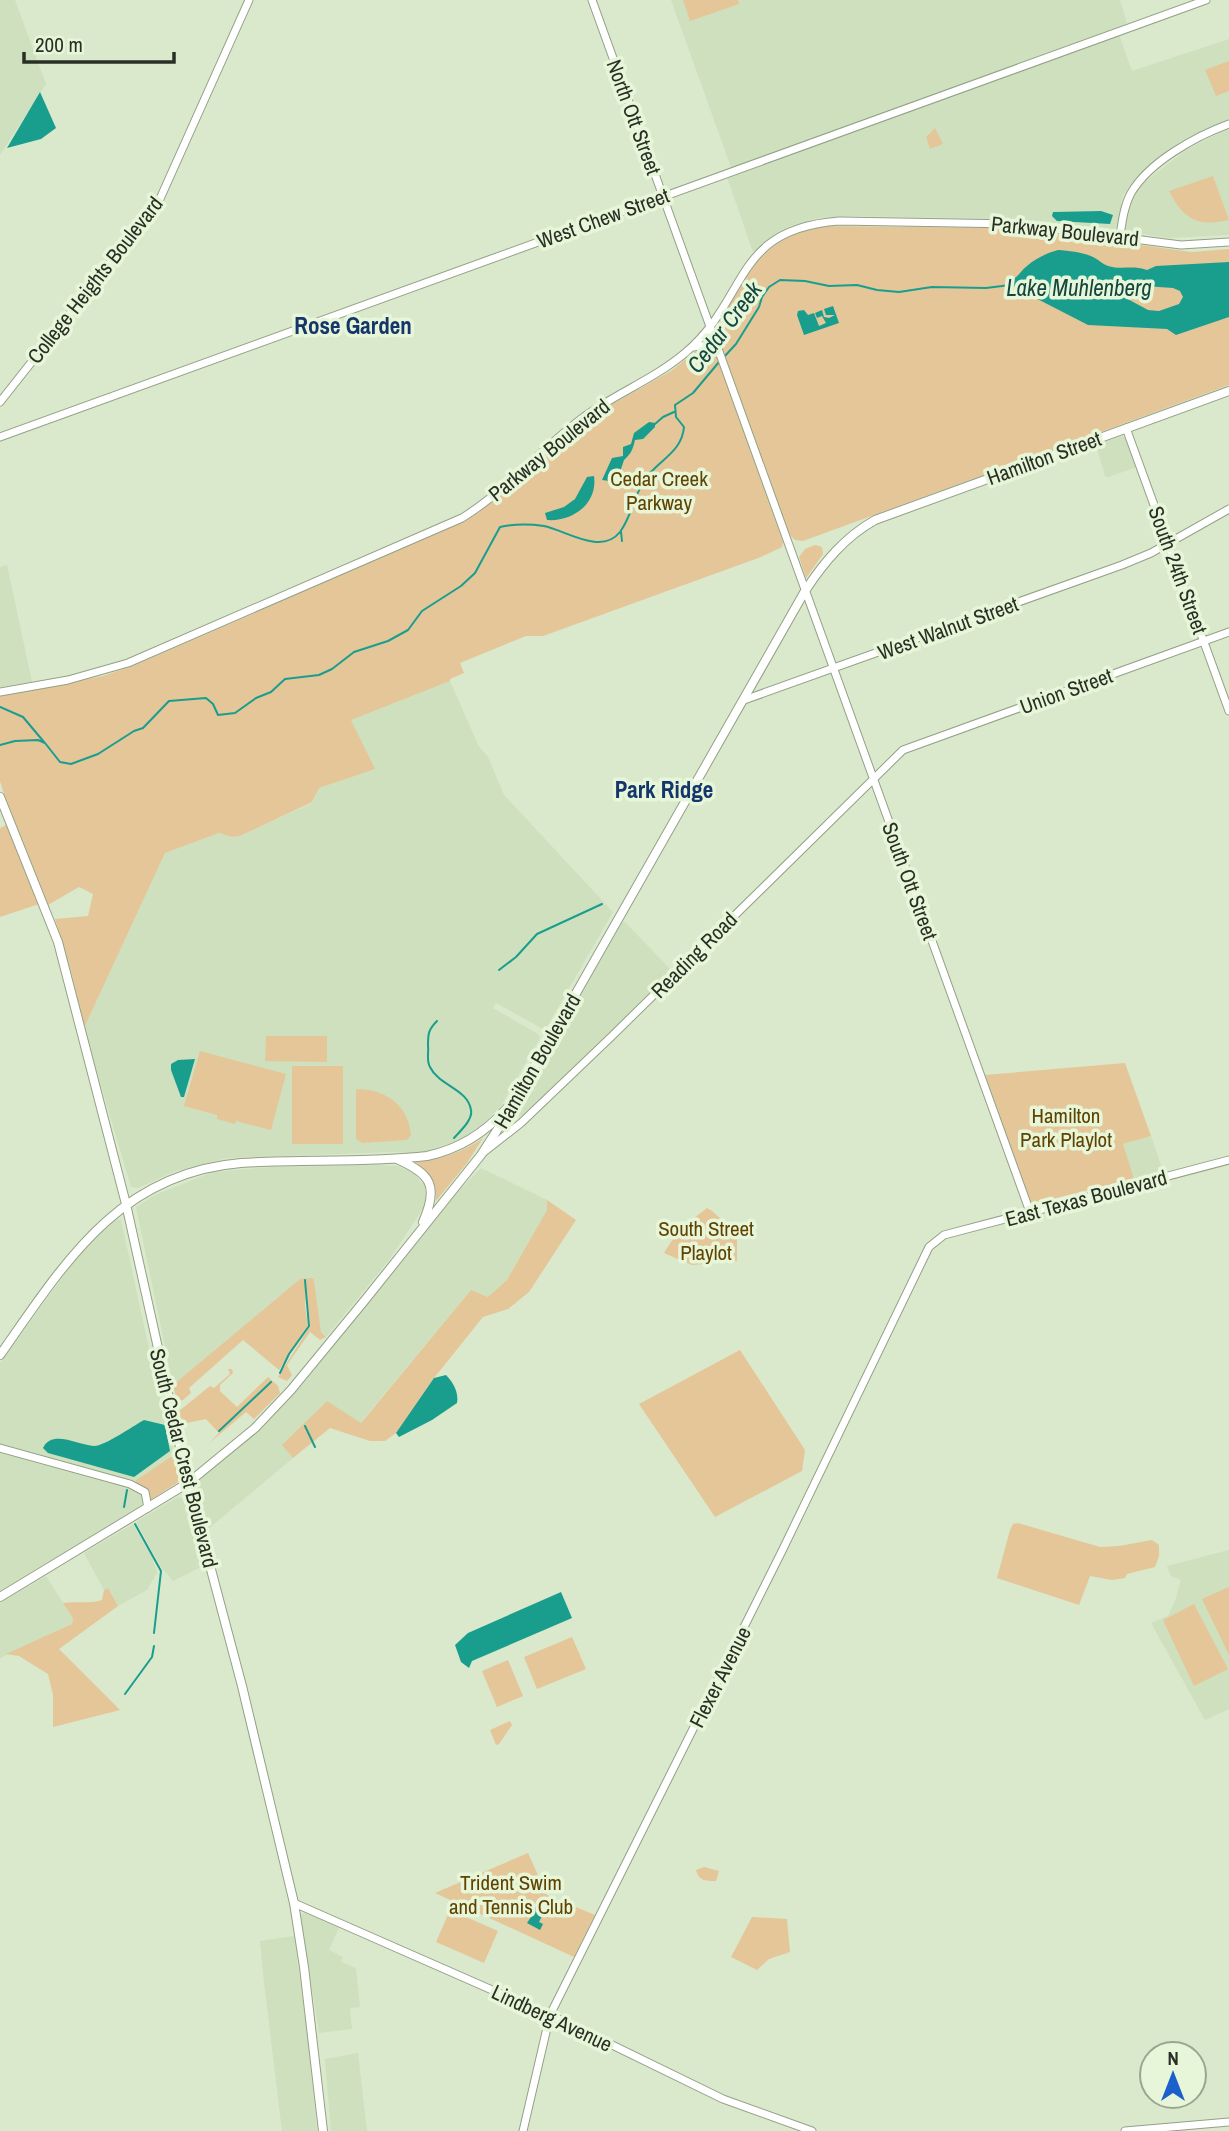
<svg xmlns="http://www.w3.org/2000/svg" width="1229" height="2131" font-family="'Archivo Narrow',sans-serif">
	<rect width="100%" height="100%" fill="#dae8cc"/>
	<!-- built -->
	<path fill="#cee0bd" d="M0 0H15L46 84 0 155Z
		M671 0H1120L1127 23 1117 29 1132 71 1229 39V119L1188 137 1169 149 1132 182 1123 195 1117 226 1112 231 1014 219 850 216 819 218 790 226 775 234 753 252 727 177 733 173Z
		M1229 128V235L1169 238 1128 232 1125 229 1127 208 1138 187 1186 150Z
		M1122 436 1126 439 1137 467 1108 477 1105 476 1096 445Z
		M7 565 32 682 0 687V567Z
		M450 681 478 745 488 757 504 795 613 912 545 1030 496 1003 493 1008 538 1034 540 1038 501 1106 473 1134 444 1149 433 1151 419 1154 397 1152 227 1158 173 1172 138 1188 131 1187 84 1028 165 853 219 833 232 837 240 836 312 803 319 788 374 769 350 720Z
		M625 922 671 970V973L525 1115 519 1116 515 1108 622 923Z
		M1151 1136 1163 1171 1134 1179 1122 1147 1123 1144Z
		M377 1165 398 1166 412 1171 425 1187 426 1204 389 1260 326 1337 321 1332 314 1280 300 1279 173 1385 136 1207 157 1194 213 1172 272 1167Z
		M481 1168 547 1200V1210L507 1280 488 1297 471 1290 360 1423 327 1401 283 1445 293 1458 207 1530 196 1492 197 1482 263 1427 303 1384 454 1196Z
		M114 1219 121 1220 162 1408 175 1454 135 1481 0 1443V1363L78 1256Z
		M0 1453 113 1484 118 1482 143 1494 144 1501 140 1506 0 1591Z
		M180 1497 186 1501 203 1566 173 1581 161 1567 136 1522 176 1498Z
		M133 1524 152 1557 157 1573 147 1590 118 1606 108 1588 104 1590 84 1553Z
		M1229 1550V1709L1205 1720 1151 1623 1168 1616 1175 1601 1181 1580 1171 1576 1167 1566Z
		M46 1576 73 1618 72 1624 0 1658V1603Z
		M306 1911 340 1925 329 1950 343 1957 341 1962 356 1968 360 2007 350 2008 352 2029 319 2033 300 1916Z
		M294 1936 307 2031 317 2131H282L264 1982 260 1941Z
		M358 2053 367 2131H331L325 2059Z"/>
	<!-- green -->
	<path fill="#e4c699" d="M683 0H738L739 4 690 21Z
		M1229 61V91L1216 96 1205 70Z
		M935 128 943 144 930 149 926 137Z
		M1213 176 1229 220C1198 227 1184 220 1169 191Z
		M824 226 1021 228 1191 252 1229 249V385L803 541 795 540 789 534 716 331C744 277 758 238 824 226Z
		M701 347 715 351 783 542 782 547 761 557 543 636H526L460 663 464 673 450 679V681L351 720 375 769 319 788 312 802 240 836 232 837 219 833 165 853 84 1028 72 975 55 919 88 916 93 894 79 887 48 905 11 816 0 781V696L103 676 135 665 463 522 478 513 591 416 671 371Z
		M815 545 822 547 823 554 806 578 799 557 805 549Z
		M6 825 39 904 0 917V828Z
		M266 1036H327V1062L265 1061Z
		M200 1051 286 1074 271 1130 236 1121 235 1124 217 1119V1115L184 1106Z
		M1125 1063 1151 1136 1123 1144 1134 1179 1031 1204 985 1075Z
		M292 1066H343V1144H292Z
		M356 1089C385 1089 408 1104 411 1135L407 1140 362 1143 356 1139Z
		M483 1138 467 1163 436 1201C436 1184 430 1172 415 1162 440 1160 463 1152 483 1138Z
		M547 1200 576 1220 529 1292 508 1309 483 1317 434 1378 396 1433 385 1441H370L330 1428 293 1458 282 1445 327 1401 361 1423 471 1290 488 1297 507 1280 547 1210Z
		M707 1208C718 1213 725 1227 737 1233V1261L692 1265 664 1253 678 1231Z
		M312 1278 314 1280 321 1332 326 1337 320 1340 310 1332 287 1365 292 1375 287 1381 278 1377 310 1326 306 1279 305 1306 308 1325 279 1370 243 1340 189 1388 191 1393 183 1400 177 1401 173 1385 300 1279Z
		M740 1350 805 1450 802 1471 715 1517 639 1404Z
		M228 1369H232L233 1373 220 1385V1391L237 1407 268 1377 278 1386 280 1393 254 1419 246 1412 208 1444 219 1433 206 1419 182 1424 179 1411 210 1386 214 1388 230 1374Z
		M175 1454 180 1481 150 1500 148 1492 135 1481Z
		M1018 1523 1100 1547 1119 1546 1152 1540 1159 1545V1556L1155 1567 1127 1574 1125 1578 1112 1580 1090 1576 1079 1605 997 1578 1010 1530 1013 1524Z
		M1229 1587V1655L1202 1599Z
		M108 1588 118 1606 59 1649 120 1710 53 1727V1695L48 1674 19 1656 6 1654 72 1624 73 1618 63 1603C77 1601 89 1604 102 1600L104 1590Z
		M1194 1604 1228 1669 1194 1686 1163 1620Z
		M572 1637 586 1669 537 1689 524 1657Z
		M508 1660 523 1696 497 1707 482 1671Z
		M510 1721 512 1725 499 1744 496 1745 490 1730Z
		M528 1853 547 1895 595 1915 574 1957 435 1893Z
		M704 1867 719 1871 716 1881C705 1881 699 1881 696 1870Z
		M450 1910 498 1931 484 1963 436 1942Z
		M752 1917 787 1919 790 1952 769 1959 757 1970 731 1957Z"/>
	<!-- water -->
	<path fill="#199e8e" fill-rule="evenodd" d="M40 92 56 128 41 139 7 148Z
		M1101 211 1113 215 1110 224 1057 221 1052 216 1053 212Z
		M1058 250C1070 251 1082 252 1093 257 1098 259 1102 264 1108 266 1121 270 1133 265 1147 270L1156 266 1229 262V317L1176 335 1167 329 1088 325 1014 287H1009L1010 281C1019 277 1020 271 1027 266 1036 258 1047 253 1058 250ZM1115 284 1173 288 1180 291 1183 297 1179 304 1159 311 1148 310 1111 290Z
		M833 306 839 323 804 335 797 315 798 311 804 310 808 315 814 313 819 326 826 323 822 316 817 318 815 313 822 310 824 317 829 318 835 315H826L824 309Z
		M649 422 655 423V427L643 439 635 440C633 449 631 454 624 460L618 478 609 481 602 480 612 458 623 456V447L631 444 634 433Z
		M594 476C598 503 573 522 547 520L545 513 564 507 575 499 587 477Z
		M195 1059 184 1097H181L171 1070V1064L178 1060Z
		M446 1375C453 1382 459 1392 457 1403L432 1420 399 1437 396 1433 434 1378Z
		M144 1420 165 1425 170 1451 134 1477 48 1453 43 1448C52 1429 78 1445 94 1446 105 1446 133 1426 144 1420Z
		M561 1592 572 1618 472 1661 469 1668 461 1662 455 1645 468 1633Z
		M529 1903 545 1910 539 1922 543 1924 540 1930 527 1923 533 1914 526 1910Z"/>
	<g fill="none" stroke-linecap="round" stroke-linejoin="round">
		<!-- stream -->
		<path stroke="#199e8e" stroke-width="2" d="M723 358 736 344 759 307 762 297 769 287 780 280 805 281 829 286 857 285 877 290 899 292 932 287 986 288 1010 285
			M655 424 663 417 674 412
			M621 532 622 541
			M0 707 23 717 44 742
			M0 745 15 741 38 740 45 743 60 762 71 764 98 754 134 731 143 728 169 701 206 698 213 704 218 715 235 713 256 698 271 692 285 679 319 675 332 669 354 652 388 641 408 630 422 611 461 586 475 573 500 527C514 524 530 524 544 526 565 530 601 556 620 532 632 516 634 494 646 478 659 460 682 452 684 427L676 417 675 405 693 393 719 362
			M499 970 516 957 537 934 602 904
			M437 1021C428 1030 428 1034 428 1046 429 1053 426 1060 430 1067 439 1086 468 1089 471 1110 473 1120 460 1131 454 1138
			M280 1373 289 1354 309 1326 305 1280
			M305 1426 315 1447
			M219 1431 271 1382
			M124 1507 127 1490
			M135 1524 161 1571 154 1633
			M125 1694 152 1657 154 1646"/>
		<defs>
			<path id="secondary" d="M592 0 1030 1212
				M1120 236C1122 222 1124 206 1131 193 1149 162 1196 136 1229 124
				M693 347 708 345 717 352
				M0 402 159 201 249 0
				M1126 428 1229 711
				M0 437 1206 0
				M0 692 68 680 128 663 462 518C506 491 540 450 581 419 614 394 653 380 685 353 750 298 732 229 839 221L1016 224 1181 245 1229 242
				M744 700 1122 565 1151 553 1229 509
				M484 1152 521 1123 611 1037 903 750 1229 632
				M0 1448 130 1484 145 1492 148 1508
				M294 1903 565 2022 723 2099 812 2131
				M523 2131 550 2015 782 1551 929 1247 944 1235 1229 1160
				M1125 2131 1229 2122"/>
			<path id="primary" d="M0 797 58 942 126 1204 188 1483 242 1686 294 1903 304 1967 323 2131
				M397 1159C431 1174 439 1186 423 1222
				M0 1355C64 1264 118 1173 241 1163 303 1159 366 1163 427 1156 460 1149 485 1133 507 1108
				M0 1597 188 1483 255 1428 291 1390 365 1300 481 1155 505 1118 805 591C824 562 845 537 875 520L1229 391"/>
		</defs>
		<!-- secondary casing -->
		<use href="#secondary" stroke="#93a187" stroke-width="9"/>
		<!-- primary casing -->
		<use href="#primary" stroke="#93a187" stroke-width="10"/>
		<!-- secondary -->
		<use href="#secondary" stroke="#fff" stroke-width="7"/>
		<!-- primary -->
		<use href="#primary" stroke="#fff" stroke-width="8"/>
	</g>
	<g text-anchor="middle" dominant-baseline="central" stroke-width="7" stroke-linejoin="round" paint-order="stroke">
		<!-- street labels -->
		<g font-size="21" fill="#292f24" stroke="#e7f6d9">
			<text transform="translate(634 117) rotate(70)">North Ott Street</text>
			<text transform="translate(603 218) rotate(-20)">West Chew Street</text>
			<text transform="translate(1065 231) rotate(6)">Parkway Boulevard</text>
			<text transform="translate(95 280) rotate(-52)">College Heights Boulevard</text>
			<text transform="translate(549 450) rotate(-39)">Parkway Boulevard</text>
			<text transform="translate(1044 458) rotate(-20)">Hamilton Street</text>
			<text transform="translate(1178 570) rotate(70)">South 24th Street</text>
			<text transform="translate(948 628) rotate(-20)">West Walnut Street</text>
			<text transform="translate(1066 691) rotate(-20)">Union Street</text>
			<text transform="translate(910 881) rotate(70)">South Ott Street</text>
			<text transform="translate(694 955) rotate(-45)">Reading Road</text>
			<text transform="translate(537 1061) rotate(-60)">Hamilton Boulevard</text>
			<text transform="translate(1086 1198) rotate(-15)">East Texas Boulevard</text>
			<text transform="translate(184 1458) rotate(76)">South Cedar Crest Boulevard</text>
			<text transform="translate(720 1677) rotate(-63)">Flexer Avenue</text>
			<text transform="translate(552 2018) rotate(25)">Lindberg Avenue</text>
		</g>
		<!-- park labels -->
		<g font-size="21" fill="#604201" stroke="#e7f6d9">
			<text x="659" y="478">Cedar Creek<tspan x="659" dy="24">Parkway</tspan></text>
			<text x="1066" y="1115">Hamilton<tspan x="1066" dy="24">Park Playlot</tspan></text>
			<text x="706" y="1228">South Street<tspan x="706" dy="24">Playlot</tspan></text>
			<text x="511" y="1882">Trident Swim<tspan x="511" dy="24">and Tennis Club</tspan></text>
		</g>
		<!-- water labels -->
		<g font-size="23" font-style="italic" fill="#134740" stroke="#e7f6d9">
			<text x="1079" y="287">Lake Muhlenberg</text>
			<text transform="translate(724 327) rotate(-53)">Cedar Creek</text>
		</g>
		<!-- neighbourhood labels -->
		<g font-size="23" font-weight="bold" fill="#15366a" stroke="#e7f6d9">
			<text x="353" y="325">Rose Garden</text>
			<text x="664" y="789">Park Ridge</text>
		</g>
	</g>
	<!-- north arrow -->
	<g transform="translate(1173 2075)"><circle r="33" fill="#e7f6d9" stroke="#9ba691" stroke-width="2"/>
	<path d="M0-5L12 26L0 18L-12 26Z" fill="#1c60cc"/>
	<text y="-10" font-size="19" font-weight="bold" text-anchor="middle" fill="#292f24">N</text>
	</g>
	<!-- scale -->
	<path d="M24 52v10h150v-10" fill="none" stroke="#292f24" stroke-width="3.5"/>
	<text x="35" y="52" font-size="21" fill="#292f24" stroke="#e7f6d9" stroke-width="5" paint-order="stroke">200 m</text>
</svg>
